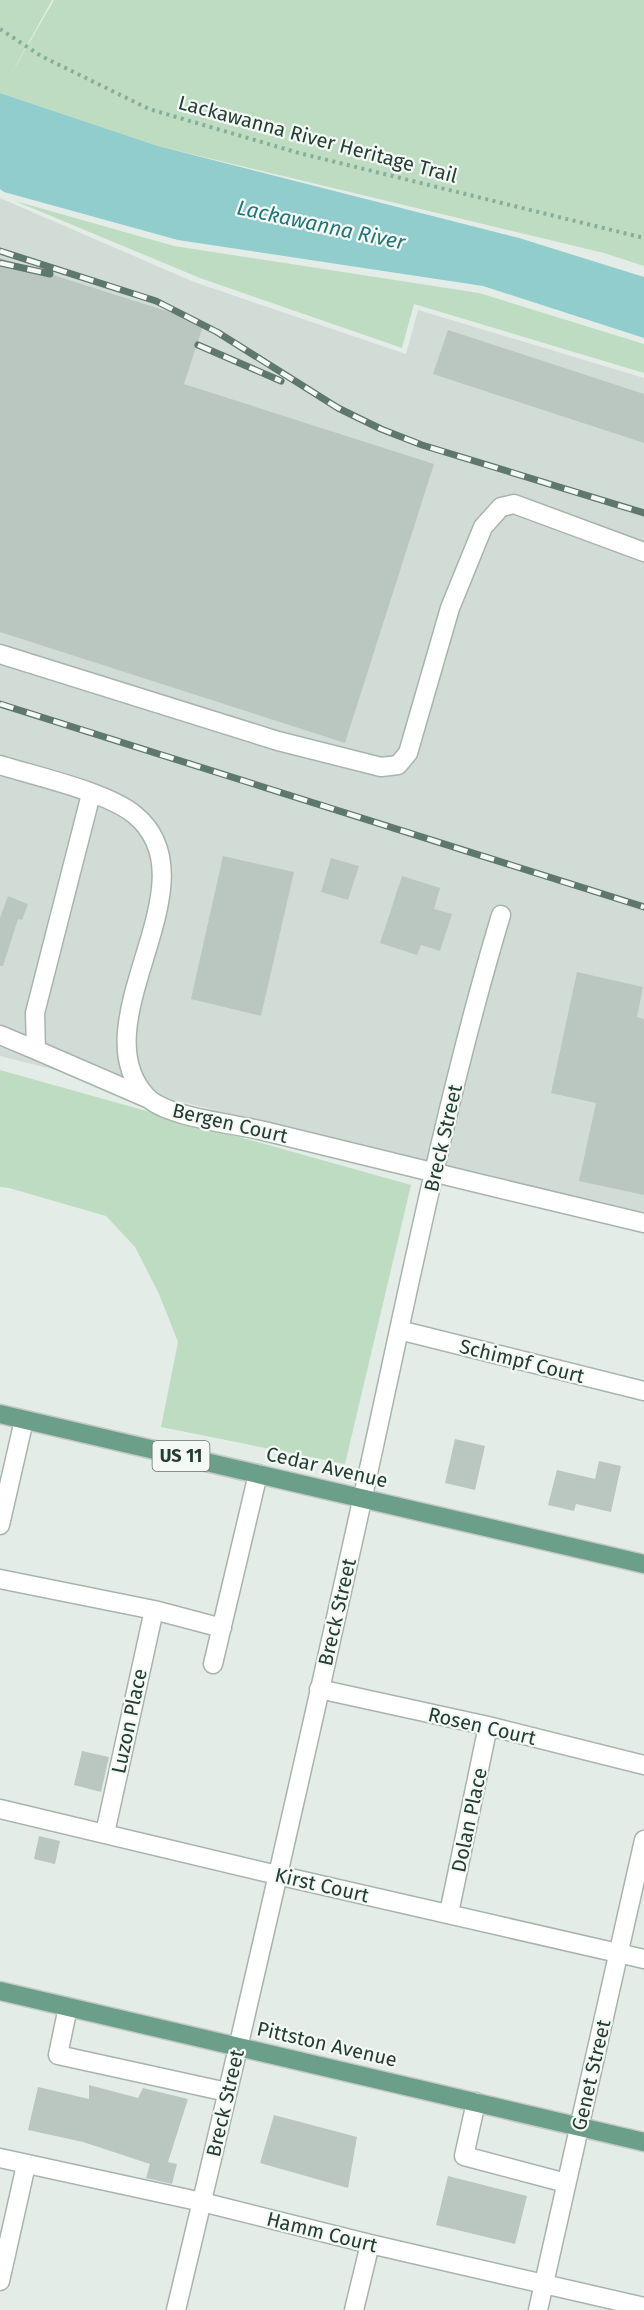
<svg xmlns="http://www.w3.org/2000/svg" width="644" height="2310" font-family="'Fira Sans',sans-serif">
	<rect width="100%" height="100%" fill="#e4ece7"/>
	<!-- built -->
	<path fill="#d2dcd6" d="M0 198 194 282 406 354 418 310 644 378V1218L0 1056Z"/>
	<!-- green -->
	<path fill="#bedcc1" d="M0 0H52L9 78 54 0H644V266L604 253 158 146 0 93Z
		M15 201 174 246 479 293 644 344V373L414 304 402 348 200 278Z
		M0 1070 411 1185 345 1464 161 1427 178 1342 159 1294 135 1247 106 1216 9 1188 0 1187Z"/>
	<!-- water -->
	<path fill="#90cdcc" d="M0 93 158 146 519 238 644 277V338L483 286 178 240 4 192 0 189Z"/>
	<!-- building -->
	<path fill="#b9c7c0" d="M0 258 204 323 184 384 434 464 345 743 0 632Z
		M448 330 644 394V443L433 374Z
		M223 856 294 872 261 1016 191 999Z
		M331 858 359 866 348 900 321 892Z
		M402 876 440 888 434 909 452 914 440 951 421 945 417 955 380 943Z
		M8 896 28 904 22 920 18 919 3 966H0V918Z
		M577 972 643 987 637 1017 644 1019V1195L579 1181 596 1103 551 1093Z
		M455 1439 485 1446 475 1490 445 1483Z
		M599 1461 621 1466 611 1512 576 1504 574 1511 548 1505 557 1470 595 1479Z
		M82 1751 109 1757 101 1792 74 1785Z
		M39 1836 60 1841 55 1864 34 1859Z
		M89 2085 138 2098 143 2088 188 2099 168 2162 177 2164 172 2184 146 2178 150 2164 83 2142 28 2130 38 2087 89 2099Z
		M274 2115 357 2137 348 2188 260 2163Z
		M448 2176 527 2196 515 2244 436 2225Z"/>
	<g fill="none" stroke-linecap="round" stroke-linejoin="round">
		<defs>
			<path id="minor" d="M0 654 278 741 381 767 398 765 408 753 450 608 483 527 501 507 514 504 644 552
				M0 765C35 776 108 792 135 815 217 883 78 1022 146 1096 164 1117 236 1124 264 1131 391 1162 517 1193 644 1223
				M91 794 35 1013 36 1050 147 1098
				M0 1035 36 1050
				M399 1330 644 1391
				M0 1525 24 1420
				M0 1579 154 1610 222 1628
				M213 1664 258 1474
				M319 1689 488 1726 644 1765
				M0 1809 277 1875 644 1959
				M105 1833 154 1610
				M449 1913 488 1726
				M68 2007 58 2055 227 2092
				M476 2102 464 2156 566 2183
				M0 2158 202 2202 370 2244 644 2307
				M0 2281 26 2165
				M176 2310C241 2039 303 1768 363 1496 406 1302 444 1105 501 915
				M354 2310 370 2244
				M538 2310 644 1840"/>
			<path id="major" d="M0 1414 644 1564
				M0 1991 644 2142"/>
		</defs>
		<!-- minor casing -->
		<use href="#minor" stroke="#a7b4ad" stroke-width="21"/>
		<!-- major casing -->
		<use href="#major" stroke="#c2c9c6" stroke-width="21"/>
		<!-- path -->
		<path stroke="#87ae9b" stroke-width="4" stroke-dasharray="3 4.5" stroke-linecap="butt" d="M0 29 41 56 149 109 299 153 644 238"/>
		<!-- minor -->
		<use href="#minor" stroke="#fff" stroke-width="18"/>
		<!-- major -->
		<use href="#major" stroke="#6c9f89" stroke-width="18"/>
		<defs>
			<path id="rail" d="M0 251 156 301 217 332 338 408 381 429 422 445 644 513
				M0 263 50 274
				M198 345 281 381
				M0 704 644 907"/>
		</defs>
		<!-- rail casing -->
		<use href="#rail" stroke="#5f786d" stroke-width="7"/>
		<!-- rail -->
		<use href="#rail" stroke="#f4f9f6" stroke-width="4.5" stroke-dasharray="14" stroke-linecap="butt"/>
	</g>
	<g text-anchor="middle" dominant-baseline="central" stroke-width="4.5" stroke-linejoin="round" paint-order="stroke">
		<!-- shield labels -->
		<rect fill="#f4f9f6" stroke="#62756d" stroke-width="1.5" x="152.5" y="1441" width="57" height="30" rx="4.5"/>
		<g font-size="18" font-weight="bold" fill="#243d32">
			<text x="181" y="1456">US 11</text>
		</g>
		<!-- street labels -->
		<g font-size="20" fill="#243d32" stroke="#f4f9f6">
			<text transform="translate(318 139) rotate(15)">Lackawanna River Heritage Trail</text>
			<text transform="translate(230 1123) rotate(13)">Bergen Court</text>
			<text transform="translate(443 1138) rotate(-77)">Breck Street</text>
			<text transform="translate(522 1361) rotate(14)">Schimpf Court</text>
			<text transform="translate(327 1467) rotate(13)">Cedar Avenue</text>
			<text transform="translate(337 1612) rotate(-77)">Breck Street</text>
			<text transform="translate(129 1721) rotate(-78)">Luzon Place</text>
			<text transform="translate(482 1726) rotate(13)">Rosen Court</text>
			<text transform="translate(469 1820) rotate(-78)">Dolan Place</text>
			<text transform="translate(322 1885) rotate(13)">Kirst Court</text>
			<text transform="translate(327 2044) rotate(13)">Pittston Avenue</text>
			<text transform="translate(591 2075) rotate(-77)">Genet Street</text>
			<text transform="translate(225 2103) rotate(-77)">Breck Street</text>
			<text transform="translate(322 2232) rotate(14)">Hamm Court</text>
		</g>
		<!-- water labels -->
		<g font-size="21" font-style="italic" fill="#227574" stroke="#f4f9f6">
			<text transform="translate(321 225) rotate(12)">Lackawanna River</text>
		</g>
	</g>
</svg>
